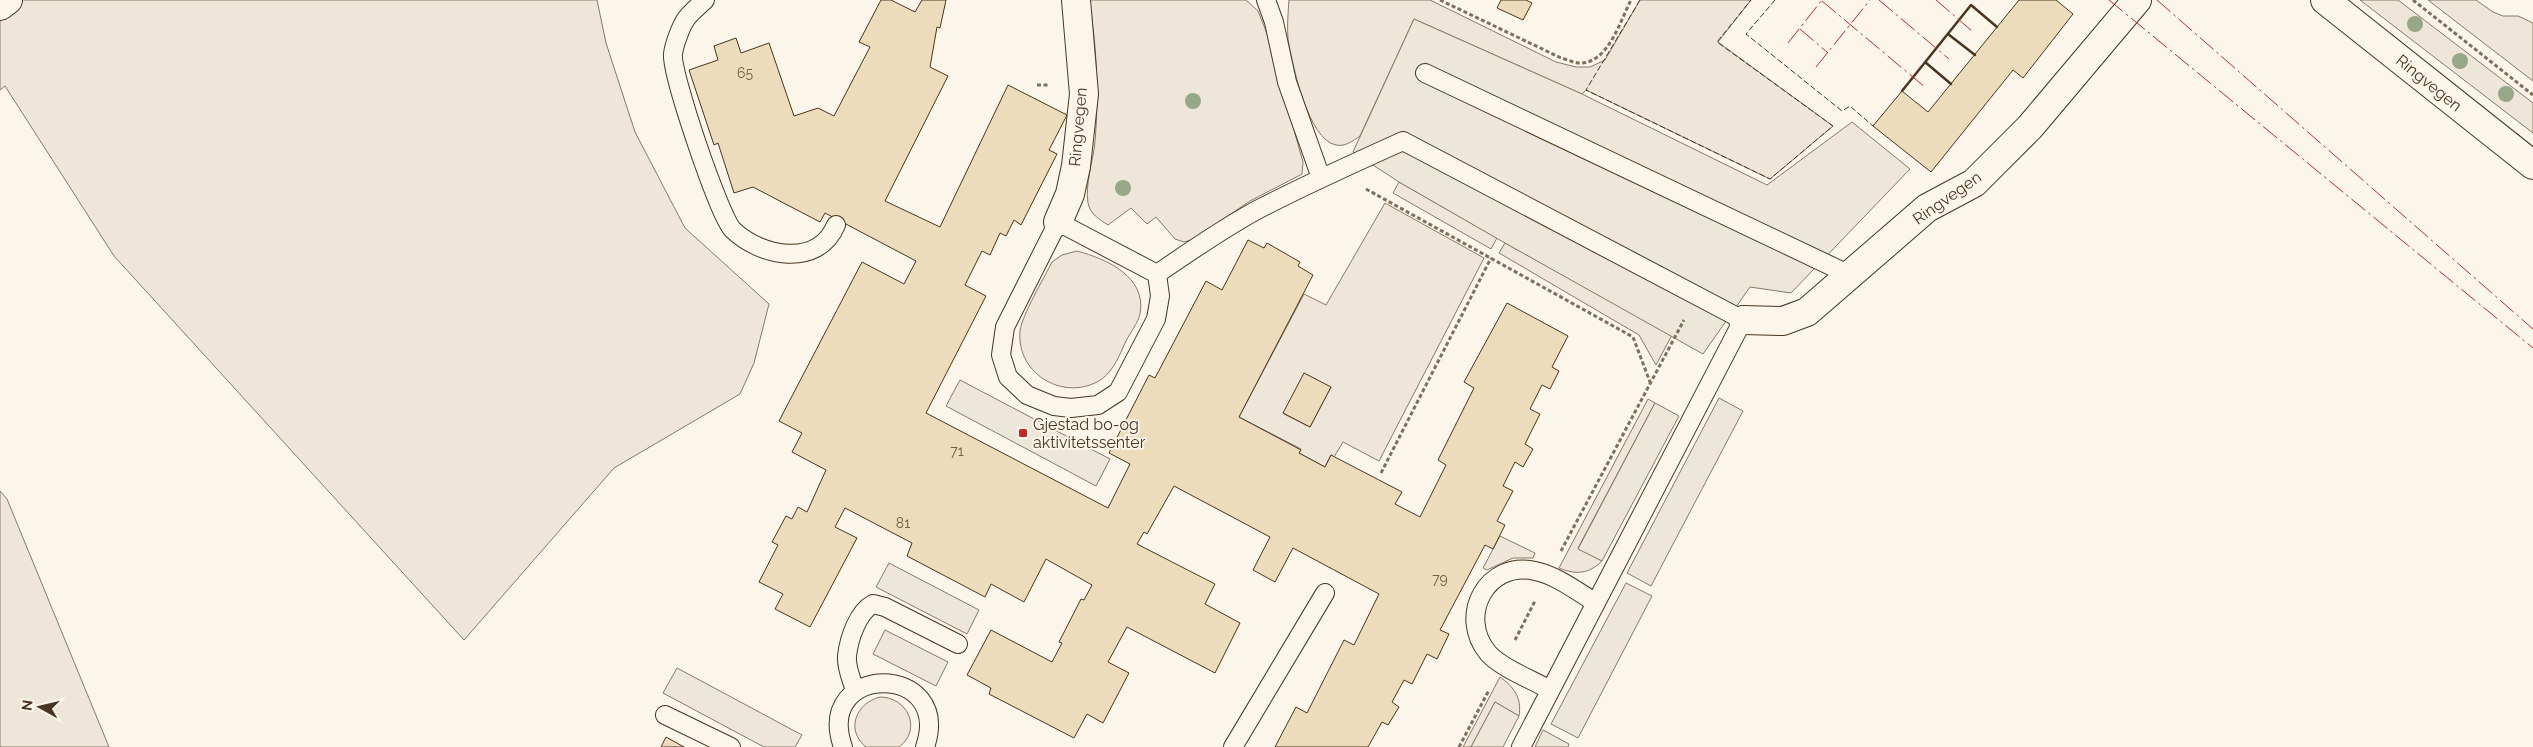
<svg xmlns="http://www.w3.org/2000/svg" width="2533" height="747" font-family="Raleway,sans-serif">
	<rect width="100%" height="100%" fill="#fbf6e9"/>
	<!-- green -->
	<path fill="#ede6d9" stroke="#887966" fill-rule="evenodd" d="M0 0H597L606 43 635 132 685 228 769 304 754 363 740 394 614 468 464 640 114 256 5 86 0 90Z
		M1089 0H1246L1258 11 1266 31 1303 162 1302 174 1250 201 1194 239 1184 242 1175 239 1156 217 1147 224 1131 208 1108 225C1099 219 1090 214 1088 203 1085 183 1093 162 1095 142 1099 94 1097 47 1089 0Z
		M1289 0H1430L1556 62 1576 67H1590L1605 60 1640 0H1751L1718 42 1833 126 1770 179 1586 90 1582 94 1414 19 1360 136C1353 141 1345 147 1336 145 1308 140 1292 63 1288 39 1287 26 1288 13 1289 0Z
		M2360 0H2398L2533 103V133Z
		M2428 0H2476L2493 12 2503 16H2518L2533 23V81Z
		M1399 182 1497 238 1491 249 1393 193Z
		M1385 203 1484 258 1379 461 1343 442 1334 457 1331 455 1325 467 1299 453 1301 449 1239 417 1304 294 1326 305ZM1331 387 1310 427 1284 414 1283 413Z
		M1505 243 1672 335 1656 365 1639 335 1499 253Z
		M1077 251C1107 259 1147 277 1140 314 1138 323 1130 333 1126 341 1120 354 1114 370 1102 379 1066 403 1016 375 1020 331 1022 315 1044 278 1052 262L1062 255Z
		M1648 399 1655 403 1578 548 1602 561C1589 574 1576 575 1559 568Z
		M0 491 7 499 109 747H0Z
		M1500 536 1535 553 1533 558H1513L1487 570 1483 568Z
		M1500 677C1514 687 1522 698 1519 716L1495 702 1471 747H1463Z
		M880 697C907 697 923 729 899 747H866C845 730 856 703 880 697Z"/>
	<!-- parking -->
	<path fill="#ede7d9" stroke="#887966" d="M1414 19 1582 94 1767 185 1852 122 1910 169 1791 293 1750 287 1703 354 1505 243 1399 182 1353 152Z
		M960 380 1110 459 1096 486 946 406Z
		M1719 398 1743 411 1651 586 1627 573Z
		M1655 403 1679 416 1602 561 1578 549Z
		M889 563 979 610 967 634 876 587Z
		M1626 583 1652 596 1578 738 1551 724Z
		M885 630 948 662 936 686 873 654Z
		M677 668 802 735 795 747H764L663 693Z
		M1495 702 1519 716 1503 747H1471Z
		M1543 730 1569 744 1568 747H1535Z"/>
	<!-- building -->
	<path fill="#ecdcbc" stroke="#4a3520" d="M881 0H891L915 12 922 0H946L940 28 937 27 930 67 948 76 885 201 940 227 1008 85 1067 115 1049 150 1057 154 1021 225 1014 220 1006 236 1000 233 990 255 982 251 965 285 986 296 926 413 1108 508 1130 464 1109 453 1149 375 1155 378 1206 281 1222 290 1248 240 1264 248 1267 243 1300 262 1298 266 1313 275 1239 417 1301 450 1299 453 1325 467 1331 455 1402 492 1395 504 1420 517 1446 465 1438 460 1474 388 1464 382 1507 303 1568 336 1552 367 1559 371 1550 389 1542 385 1530 409 1540 414 1525 444 1533 449 1523 467 1515 462 1503 486 1513 491 1497 521 1505 525 1493 549 1485 545 1440 630 1449 634 1437 659 1427 654 1412 684 1404 680 1392 702 1399 707 1388 725 1382 722 1368 747H1275L1296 707 1307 713 1344 640 1354 645 1379 594 1293 548 1275 582 1253 570 1270 537 1174 486 1147 534 1144 532 1137 544 1215 584 1205 604 1240 623 1215 673 1127 627 1108 662 1129 673 1103 723 1087 714 1074 738 989 694 991 688 967 675 991 630 1052 662 1062 643 1059 642 1081 599 1084 600 1092 585 1046 559 1024 602 991 584 985 597 907 556 912 543 845 508 835 527 857 538 810 627 775 609 783 594 759 582 778 545 772 542 786 516 792 519 798 507 807 512 826 470 792 452 802 433 779 421 862 262 904 284 916 261 825 213 820 222 753 187 734 193 718 143 714 145 689 70 718 60 714 46 736 38 741 53 769 43 794 116 818 108 834 116 870 47 859 42Z
		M1501 0H1526L1532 3 1523 20 1497 8Z
		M2019 0H2056L2073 14 2023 78 2013 70 1931 172 1873 126 1902 91 1928 112Z
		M1304 373 1331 387 1310 427 1283 413Z
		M666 737 684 747H661Z"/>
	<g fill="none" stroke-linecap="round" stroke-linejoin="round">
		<defs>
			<path id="service" d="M705 0C699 6 691 12 686 19 681 26 674 45 673 54 671 74 720 218 733 230 761 257 818 268 836 225
				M1266 0 1274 22 1287 82 1321 178
				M1425 73 1850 275
				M1058 222 1157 274 1160 296 1156 319 1118 392 1098 405 1071 408 1054 406 1027 395 1008 377 1001 355 1005 327Z
				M1157 274C1189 252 1222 229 1257 210 1305 185 1354 163 1403 141L1743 320 1521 747
				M1550 690C1533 680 1501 668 1488 653 1457 616 1487 560 1535 571 1556 575 1578 592 1596 603
				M855 691C852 680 846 668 847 656 849 638 858 612 873 604L885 607 958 644
				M665 715 731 747
				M843 747C813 662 954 662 925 747
				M1233 747 1325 593"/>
			<path id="minor" d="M0 6 8 0
				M1058 222 1070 194 1076 166 1084 94 1076 0
				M1743 320 1783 321 1807 312 1927 208 1974 183 2030 127 2137 0"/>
			<path id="secondary" d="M2325 0 2533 165"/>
		</defs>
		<!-- service casing -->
		<use href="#service" stroke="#4a3520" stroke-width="20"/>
		<!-- minor casing -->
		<use href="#minor" stroke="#4a3520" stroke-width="30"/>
		<!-- secondary casing -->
		<use href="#secondary" stroke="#4a3520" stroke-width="30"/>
		<!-- path -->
		<path stroke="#7f6f5c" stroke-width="3" stroke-dasharray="4 2.5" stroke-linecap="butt" d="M1440 0 1559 57C1565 59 1572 62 1578 63 1608 65 1620 21 1631 0
			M2413 0 2533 95
			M1037 85H1049
			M1366 189 1633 337 1650 382
			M1381 473 1491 258
			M1561 551 1684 320
			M1515 640 1535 601
			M1459 747 1489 690"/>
		<!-- service -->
		<use href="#service" stroke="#fbf6e9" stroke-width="18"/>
		<!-- minor -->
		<use href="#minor" stroke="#fbf6e9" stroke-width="28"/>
		<!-- secondary -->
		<use href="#secondary" stroke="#fbf6e9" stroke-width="28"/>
		<!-- fence -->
		<path stroke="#4a3520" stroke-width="1" stroke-dasharray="6 2.5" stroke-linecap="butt" d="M1640 0 1586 90 1770 179 1833 126 1717 42 1751 0
			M1775 0 1746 34 1842 111 1850 106 1873 126"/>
		<!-- wall -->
		<path stroke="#4a3520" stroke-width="2.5" d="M1948 34 1975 55
			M1925 62 1951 84
			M1902 91 1971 5 1997 27"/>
		<!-- power -->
		<path stroke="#c62828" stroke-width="1" stroke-dasharray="18 4 2.5 4" stroke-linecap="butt" d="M1879 0 1949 59
			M1936 0 1972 31
			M2109 0 2533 348
			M2157 0 2533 329
			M1822 1 1926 88
			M1800 29 1828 53
			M1788 43 1822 0
			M1816 67 1870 0"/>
	</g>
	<!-- trees -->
	<g fill="#96a887">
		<circle cx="2415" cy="24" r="8"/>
		<circle cx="2460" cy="61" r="8"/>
		<circle cx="2506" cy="94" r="8"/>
		<circle cx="1193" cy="101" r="8"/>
		<circle cx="1123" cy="188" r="8"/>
	</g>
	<!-- markers -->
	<rect fill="#c62828" stroke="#fbf6e9" stroke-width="2" x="1018" y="428" width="10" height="10" rx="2.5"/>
	<g text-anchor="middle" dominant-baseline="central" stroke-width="4" stroke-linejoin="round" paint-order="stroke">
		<!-- number labels -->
		<g font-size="14" fill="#725f47">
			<text x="745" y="73">65</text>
			<text x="957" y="451">71</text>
			<text x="903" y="523">81</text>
			<text x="1440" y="579">79</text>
		</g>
		<!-- street labels -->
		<g font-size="16" fill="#4a3520" stroke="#fbf6e9">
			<text transform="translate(2429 83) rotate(39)">Ringvegen</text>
			<text transform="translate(1078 127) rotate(-85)">Ringvegen</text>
			<text transform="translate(1947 198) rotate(-35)">Ringvegen</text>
		</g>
		<!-- poi labels -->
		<g font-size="16" fill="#4a3520" stroke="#fbf6e9" text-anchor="start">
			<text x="1033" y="424">Gjestad bo-og<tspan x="1033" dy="18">aktivitetssenter</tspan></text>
		</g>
	</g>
	<!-- north arrow -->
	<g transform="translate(40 707) rotate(278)" stroke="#fbf6e9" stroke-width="4" paint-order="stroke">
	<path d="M0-4L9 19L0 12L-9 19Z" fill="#4a3520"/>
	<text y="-8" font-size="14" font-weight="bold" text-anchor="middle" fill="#4a3520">N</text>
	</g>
</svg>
